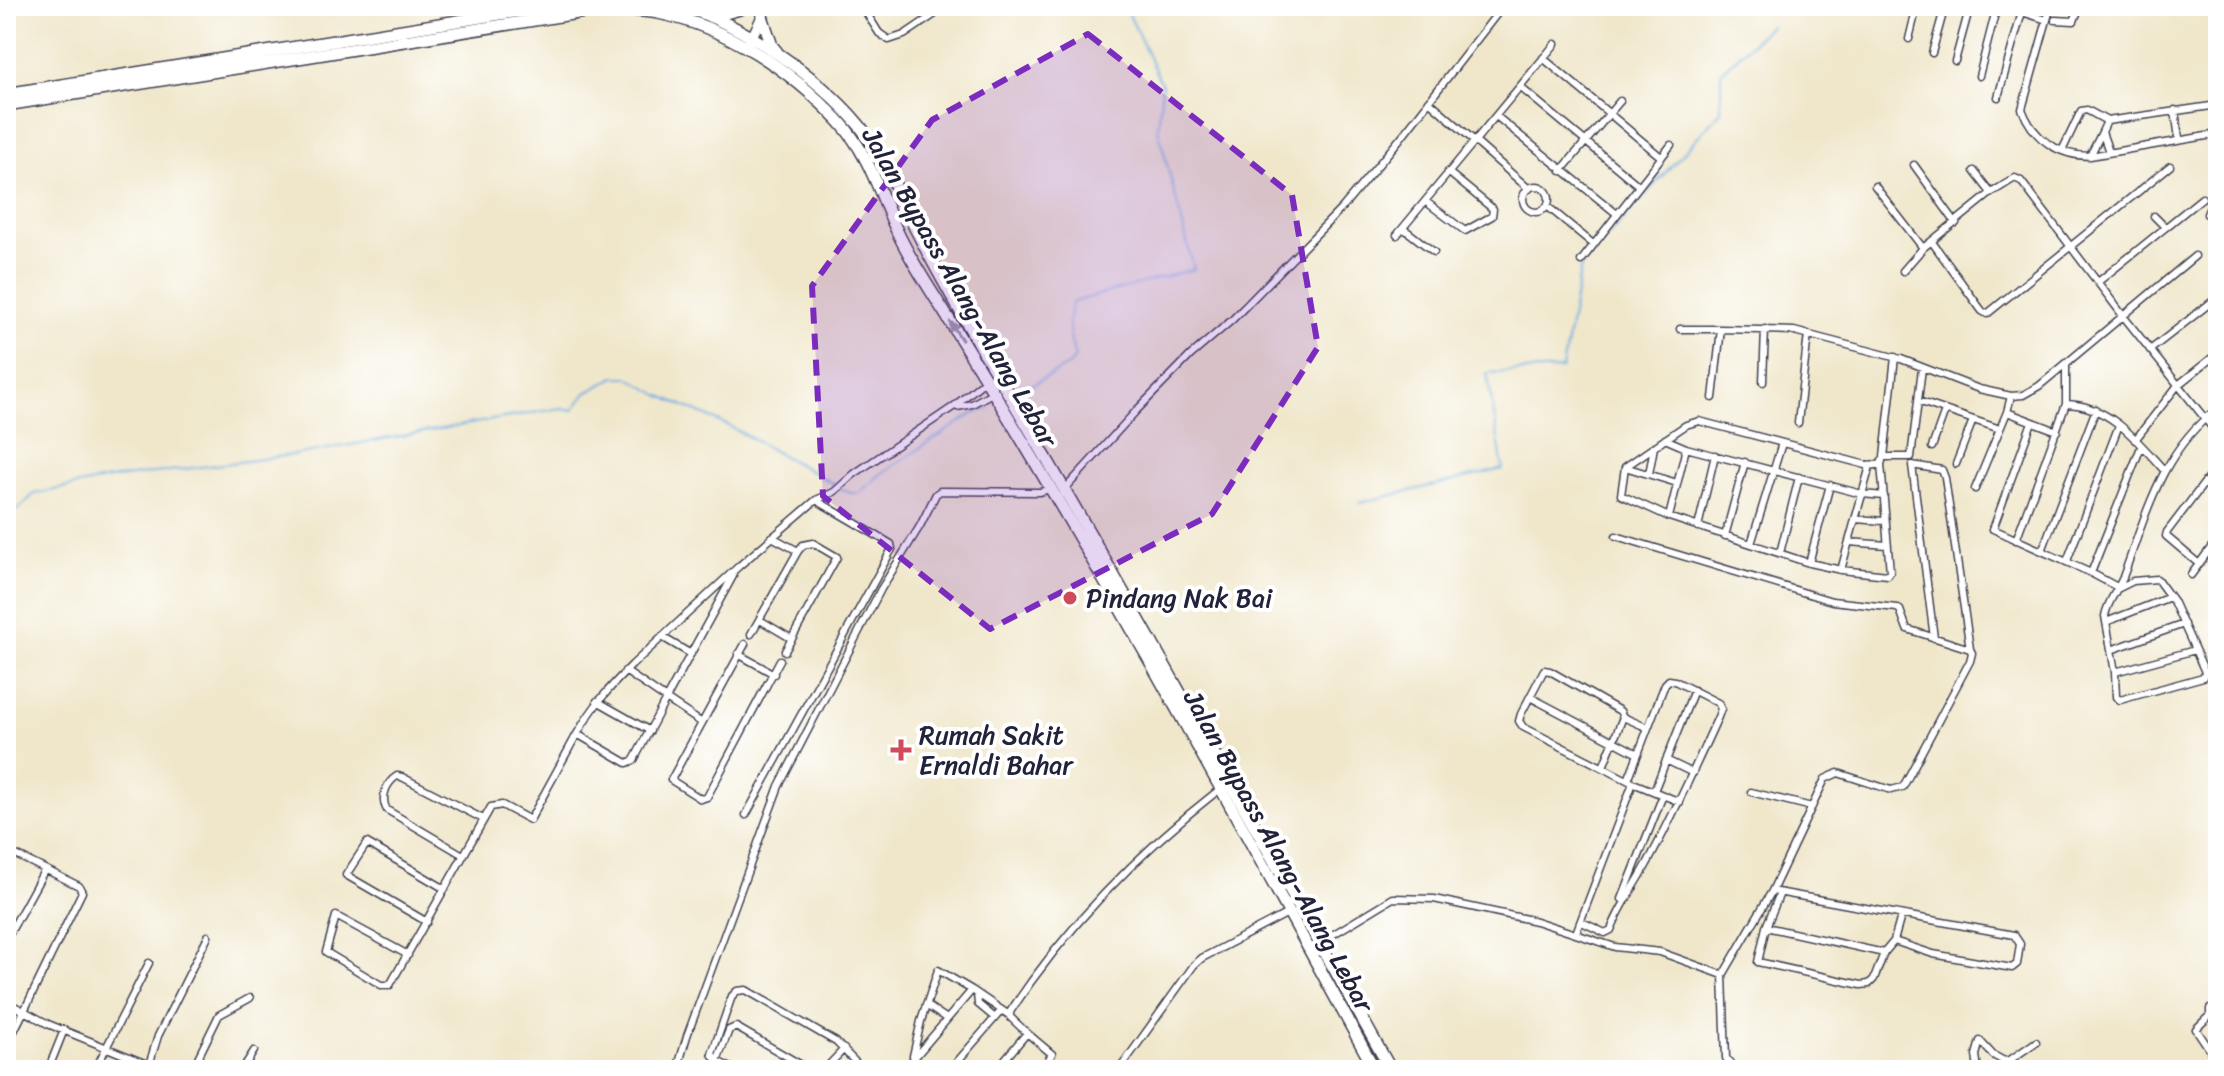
<svg xmlns="http://www.w3.org/2000/svg" width="2224" height="1076" font-family="Sriracha,sans-serif">
	<rect width="100%" height="100%" fill="#fff"/>
	<filter id="ink" filterUnits="userSpaceOnUse"><feTurbulence type="fractalNoise" baseFrequency=".0125" numOctaves="2"/><feDisplacementMap in="SourceGraphic" scale="16" xChannelSelector="R" yChannelSelector="G"/><feConvolveMatrix kernelMatrix="1 2 1 2 8 2 1 2 1" color-interpolation-filters="sRGB"/></filter>
	<filter id="wash" filterUnits="userSpaceOnUse"><feTurbulence type="fractalNoise" baseFrequency=".006" numOctaves="4" result="noise"/><feDisplacementMap in="SourceGraphic" scale="32" xChannelSelector="R" yChannelSelector="G"/><feGaussianBlur stdDeviation="1.8" result="paint"/><feColorMatrix in="noise" values="0 0 0 0 0 0 0 0 0 0 0 0 0 0 0 0 0 1.4 0 .05"/><feComposite in="paint" operator="in"/></filter>
	<g filter="url(#wash)">
		<rect width="100%" height="100%" fill="#f0e7cb"/>
		<g fill="none" stroke-linecap="round" stroke-linejoin="round">
			<!-- stream -->
			<path stroke="#6eade1" stroke-width="2" d="M1018 392 1070 365 1075 357C1070 339 1065 319 1073 302L1194 269 1158 129 1162 85 1125 6
				M1359 503 1503 469 1487 373 1562 369 1581 266 1721 111V72L1770 26
				M6 515 20 508 34 494 109 479 299 454 561 408 573 410 586 393 615 377H628L659 395 727 425 850 493H859L882 473 973 414 990 408"/>
		</g>
	</g>
	<g filter="url(#ink)">
		<g fill="none" stroke-linecap="round" stroke-linejoin="round">
			<defs>
				<path id="street" d="M862 6 879 33 889 40 904 35 947 6
					M2003 6 2022 12 2024 6
					M2047 20 2051 6
					M2055 20 2074 21 2080 6
					M1909 39 1917 6
					M1932 53 1945 6
					M1543 58 1661 157
					M1955 61 1970 6
					M1979 76 1997 6
					M1520 87 1639 186
					M1998 97 2022 12 2047 20 2022 109C2033 139 2059 156 2090 156L2218 134
					M1429 101 1529 189
					M2175 110 2179 139
					M1496 116 1617 214
					M2062 151 2081 111 2087 110 2107 121
					M2109 152 2102 132 2107 121 2218 105
					M2090 156 2102 132
					M1914 165 1956 223
					M1561 171 1620 101
					M1974 171 1991 193 2015 178 2021 181 2124 317 2218 435
					M1875 186 1923 248
					M1523 199a13 13 0 1 1 26 0a13 13 0 1 1-26 0Z
					M1425 201 1465 231 1492 216 1493 209 1448 172
					M1547 206 1593 244
					M2207 214 2218 189
					M2154 216 2165 227
					M1403 228 1434 252
					M1397 235 1555 44
					M1932 242 1982 311 1987 314 2170 166
					M1581 261 1671 145
					M1903 271 1923 248 1991 193
					M2098 282 2202 198
					M1680 329H1721
					M2150 350 2218 297
					M1895 357 1884 457H1911L1918 401
					M1922 368 1918 401 2000 429
					M1763 382 1765 329
					M2011 396 2007 412 2057 431
					M1713 398 1721 329 1794 331 1901 359 1979 389 2011 396 2023 395 2039 386 2195 256
					M2066 404C2109 405 2136 439 2163 469
					M957 407 972 404 994 392
					M2032 422 1993 529 2091 573
					M1798 423 1808 334
					M1665 439 1686 448 1862 494 1884 496
					M2135 440 2178 385 2218 353
					M1932 447 1945 411
					M2141 447 2091 573 2119 588 2133 581 2157 579 2173 601 2205 672 2203 677 2120 700 2116 697 2115 672 2105 616C2107 602 2118 590 2123 577 2147 513 2161 451 2218 408
					M1956 464 1973 420
					M1912 465 1942 470 1945 478 1970 649
					M1912 465 1934 638
					M1870 466 1699 421 1686 425 1625 467 1621 495 1669 517 1809 563 1841 570 1888 575 1890 572 1881 464
					M1625 467 1677 483
					M1649 474 1654 447
					M1065 489 1137 410 1191 355 1232 320 1343 207 1399 140 1503 6
					M1975 489 2007 412
					M1669 517 1686 448
					M1855 519 1885 521
					M1698 527 1715 455
					M1616 536 1832 601 1897 608 1900 610 1907 629 1970 649 1972 653 1970 661 1903 787 1891 790 1838 773 1825 779 1772 891 1723 975 1726 1058 1736 1070
					M1725 536 1745 462
					M2016 540 2066 404V364
					M1849 542 1887 545
					M1751 544 1782 443
					M2042 551 2096 409
					M1780 553 1799 477
					M2067 561 2119 425
					M1809 563 1830 485
					M2199 564 2166 536 2167 532 2218 465
					M1841 570 1870 466 1881 464 1882 461
					M2191 575 2218 538
					M733 576 666 699 702 723 745 644
					M760 620 792 639
					M2106 622 2170 597
					M751 634 798 551 772 537
					M662 637 691 654
					M2111 650 2184 624
					M785 651 837 557 813 543 803 545 798 551
					M738 654 774 674
					M625 671 666 699 634 760 627 763 577 734C594 705 609 688 632 665L739 566 816 500 834 492 854 474 953 407 987 379
					M2115 672 2195 650
					M1530 697 1638 754
					M597 701 650 731
					M1623 717 1648 728
					M702 723 671 780 701 799 707 797 780 660
					M1666 760 1693 773
					M1633 783 1680 802
					M1654 791 1694 690
					M1751 792 1812 807
					M746 815 892 549 891 544 816 500
					M6 854 12 853 79 886 82 892 24 1011 6 1002
					M463 855 387 810C380 798 386 783 397 776L402 777 483 819
					M1772 891 2014 935 2020 944 2017 964 2012 968 1933 954 1894 941
					M1780 893 1766 927 1758 962 1861 985 1869 984 1874 979 1884 953 1894 941 1901 916
					M1622 899 1663 795
					M427 922 346 875 367 843 445 889
					M1582 922 1605 933 1611 930C1620 906 1635 887 1647 864 1673 817 1695 767 1718 717L1721 709 1718 703 1675 681 1669 680 1665 684 1628 780
					M1766 927 1884 953
					M1576 933 1633 783 1523 727 1519 721 1521 714 1544 670 1550 671 1620 711 1623 717 1603 767
					M6 940 44 871
					M1319 943 1393 898 1434 899 1536 921 1615 947 1660 952 1723 975
					M408 955 336 916 326 952 381 985H390L491 807 502 805 530 820 577 734
					M977 994 978 1004 995 1018
					M926 1005 947 1019
					M2210 1009V1015L2196 1029 2218 1062
					M1027 1033 1052 1054 1042 1070
					M6 1047 24 1011 48 1024 149 1065 158 1036 208 936
					M913 1056 921 1021 938 970 972 990
					M717 1061 712 1054 732 996 737 991 746 990 836 1042 863 1070
					M149 1065 161 1070
					M48 1070 64 1030
					M95 1070 149 963
					M192 1070 219 1015 250 998
					M242 1070 254 1051
					M677 1070 687 1036 779 786 881 589 920 526 936 494 940 491 1040 492 1050 489
					M735 1070 717 1061 729 1030 736 1027 810 1070
					M824 1070 844 1049
					M904 1070 972 990 1009 1015
					M950 1070 1001 1011
					M996 1070 1027 1033 1010 1017V1012C1067 926 1139 852 1220 789
					M1119 1070 1194 965 1202 958 1290 912
					M1978 1070 1976 1055 1980 1041 1993 1055 2004 1061 2010 1060 2036 1042"/>
				<path id="secondary" d="M750 6 764 10
					M750 41 767 6"/>
				<path id="highway" d="M682 6C744 25 817 75 859 125 884 155 898 193 915 228 935 267 956 304 978 342 1121 582 1254 827 1391 1070
					M762 16 772 46 777 52
					M711 17 740 9
					M6 94 550 6
					M6 105 597 10C617 10 639 9 658 13 727 27 791 70 839 121 868 152 879 191 896 229 910 260 930 289 948 318 1100 563 1237 817 1375 1070"/>
			</defs>
			<!-- street casing -->
			<use href="#street" stroke="#414051" stroke-width="9"/>
			<!-- secondary casing -->
			<use href="#secondary" stroke="#414051" stroke-width="12"/>
			<!-- highway casing -->
			<use href="#highway" stroke="#414051" stroke-width="14"/>
			<!-- street -->
			<use href="#street" stroke="#fff" stroke-width="6"/>
			<!-- secondary -->
			<use href="#secondary" stroke="#fff" stroke-width="9"/>
			<!-- highway -->
			<use href="#highway" stroke="#fff" stroke-width="11"/>
		</g>
		<!-- one-way arrows -->
		<defs><path id="oneway-solid" d="M-6-.8H1V-3.2L6.5 0L1 3.2V.8H-6Z" transform="scale(2)"/></defs>
		<use fill="#9c9ca7" href="#oneway-solid" transform="translate(956 331) rotate(-123)"/>
	</g>
	<!-- marked area -->
	<path fill="#7b2cbf" fill-opacity="0.2" stroke="#7b2cbf" stroke-width="6" stroke-dasharray="16 10" stroke-linejoin="round" d="M1088 34 1292 195 1318 347 1212 514 990 629 823 496 812 286 932 120Z"/>
	<!-- markers -->
	<g fill="#d1495b" stroke="#fff" stroke-width="3">
		<circle cx="1070" cy="598" r="8"/>
		<path d="M897 738h8v8h8v8h-8v8h-8v-8h-8v-8h8z"/>
	</g>
	<g text-anchor="middle" dominant-baseline="central" stroke-width="8" stroke-linejoin="round" paint-order="stroke">
		<!-- street labels -->
		<g font-size="26" fill="#22223b" stroke="#fff">
			<text transform="translate(960 287) rotate(60)">Jalan Bypass Alang-Alang Lebar</text>
			<text transform="translate(1279 851) rotate(61)">Jalan Bypass Alang-Alang Lebar</text>
		</g>
		<!-- poi labels -->
		<g font-size="26" fill="#22223b" stroke="#fff" text-anchor="start">
			<text x="1086" y="598">Pindang Nak Bai</text>
			<text x="919" y="735">Rumah Sakit<tspan x="919" dy="30">Ernaldi Bahar</tspan></text>
		</g>
	</g>
	<!-- margin -->
	<rect width="2224" height="1076" fill="none" stroke="#fff" stroke-width="32"/>
</svg>
